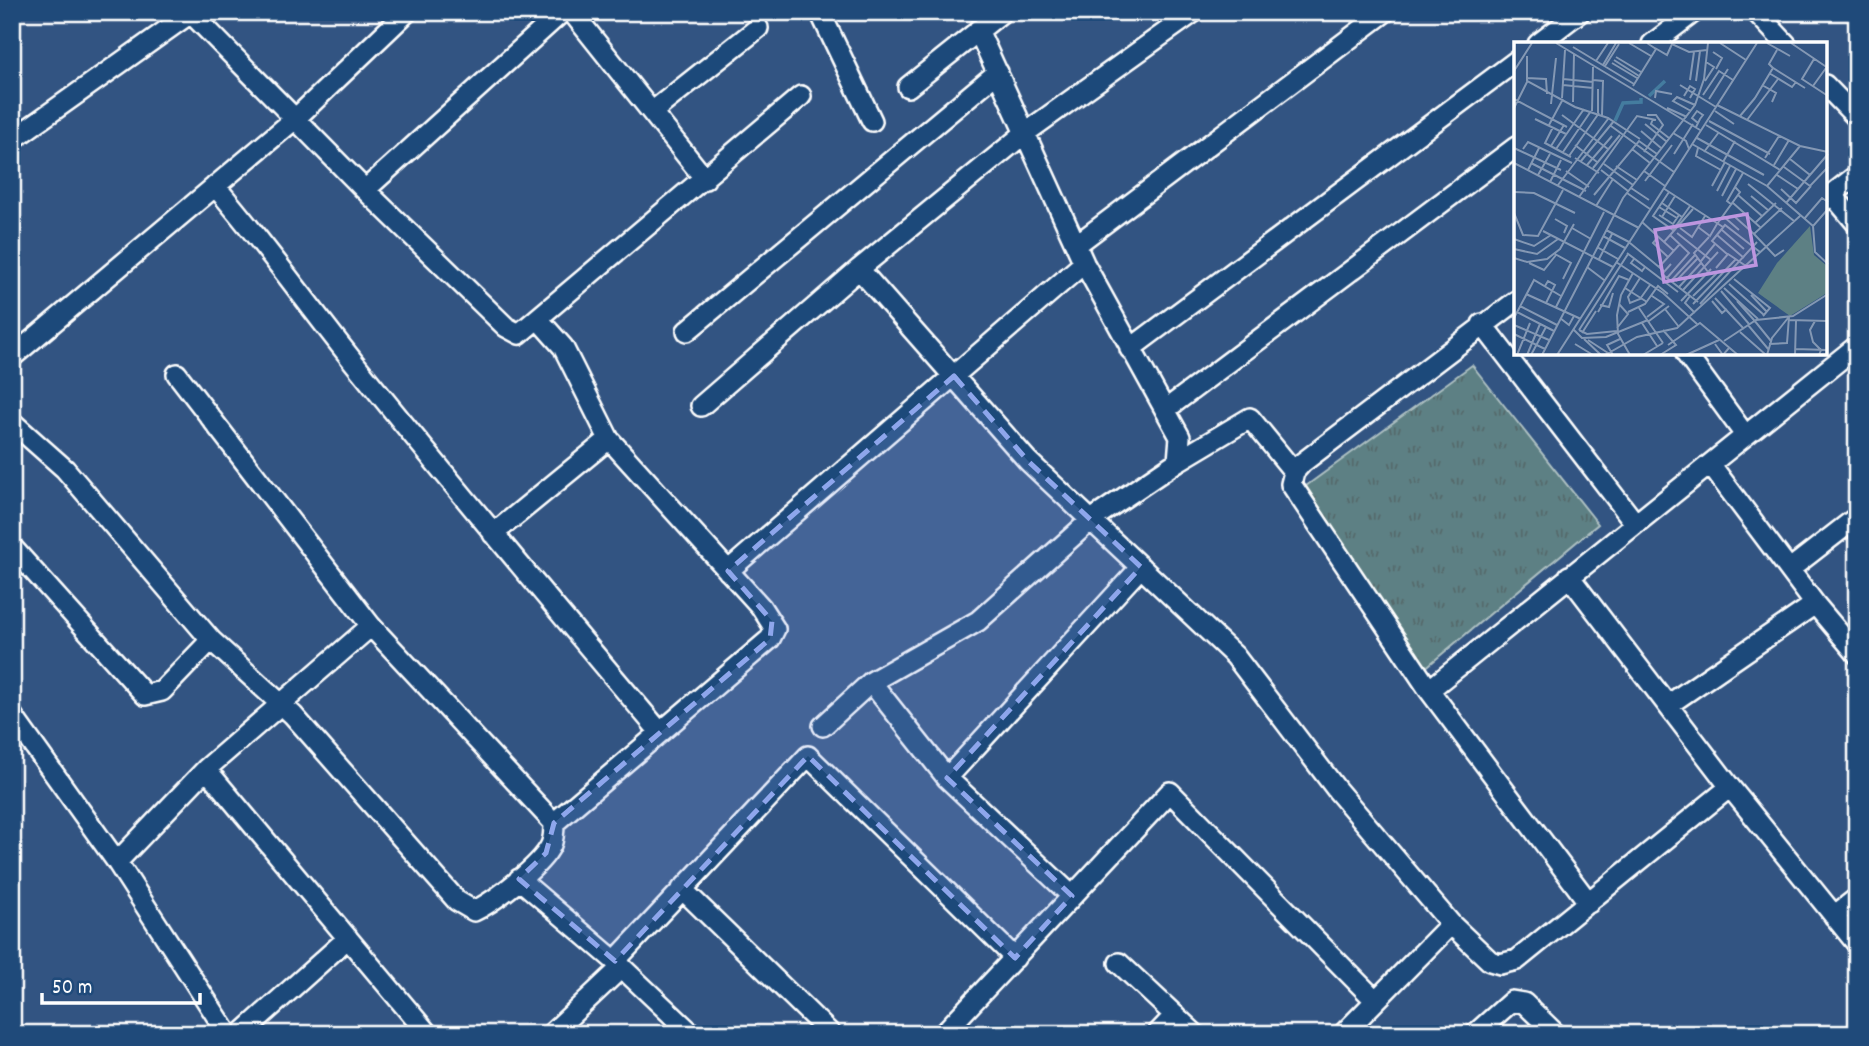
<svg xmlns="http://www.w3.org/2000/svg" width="1869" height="1046" font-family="Dekko,sans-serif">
	<defs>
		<pattern id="park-tufts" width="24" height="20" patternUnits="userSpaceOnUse" patternTransform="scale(1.75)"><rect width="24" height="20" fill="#5d8084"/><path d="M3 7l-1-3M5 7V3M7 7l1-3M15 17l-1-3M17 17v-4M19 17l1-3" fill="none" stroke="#55696b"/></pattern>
	</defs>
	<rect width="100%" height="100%" fill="#325482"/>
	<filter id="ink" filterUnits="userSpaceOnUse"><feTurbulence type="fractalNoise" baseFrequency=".0143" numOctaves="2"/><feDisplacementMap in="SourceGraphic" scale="14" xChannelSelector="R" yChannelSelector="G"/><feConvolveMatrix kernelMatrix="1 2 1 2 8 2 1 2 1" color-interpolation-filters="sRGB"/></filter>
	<g filter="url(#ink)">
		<!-- park -->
		<path fill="url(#park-tufts)" stroke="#aec0c2" stroke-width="2" d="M1472 365 1598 524 1424 669 1306 486Z"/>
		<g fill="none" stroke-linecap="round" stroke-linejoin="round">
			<defs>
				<path id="minor" d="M572 12 705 179
					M820 12 872 121
					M1756 12 1786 44
					M191 13 365 190 506 327 519 334 801 96
					M1538 44 1580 12
					M1652 44 1694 12
					M1825 85 1857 118
					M908 87 1002 12
					M652 112 758 28
					M12 140 192 12
					M215 186C265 244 308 305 356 365 456 489 558 611 660 732
					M365 190 562 12
					M1832 194 1857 224
					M1825 200 1857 175
					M1076 245 1385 12
					M859 269 1028 461 1235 656 1337 790 1451 924 1490 961 1500 964 1517 960 1730 787
					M1516 301 1302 463 1294 472 1291 484 1429 690 1589 903
					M1482 324 1635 523
					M687 331 998 72
					M1130 349 1516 61
					M1686 354 1745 435
					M12 357 295 119 407 12
					M177 374 371 626 554 823
					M701 406 859 269 1025 133 1194 12
					M1165 410 1516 147
					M12 422 65 469 211 640 293 715 457 901 474 911C494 902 542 865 551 845 554 838 554 831 554 823L770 639 775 629 761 607 609 439 563 347 539 320
					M1178 461 1250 418 1294 472
					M1710 464 1815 604 1857 654
					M493 534 609 439
					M12 547 145 695 162 691 211 640
					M1790 569 1857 517
					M728 571 1084 263
					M1569 576 1730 787 1857 944
					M871 682 947 778 1072 896
					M1429 690 1857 346
					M1668 705 1815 604
					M12 715 117 862 228 1034
					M823 726 871 682 978 621 1091 520 1178 461 1180 437 1084 263 978 30
					M206 769 428 1034
					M947 778 1141 567
					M117 862 206 769 371 626
					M519 879 615 961 692 1034
					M682 889 831 1034
					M1834 916 1857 898
					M615 961 808 756 1015 958
					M1119 963 1195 1034
					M241 1034 348 938
					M551 1034 622 967
					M943 1034 1170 792 1375 1000
					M1157 1034 1175 1015
					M1343 1034 1451 924
					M1475 1034 1512 1001 1524 1003 1556 1034"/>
			</defs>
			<!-- minor casing -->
			<use href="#minor" stroke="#fff" stroke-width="24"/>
			<!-- minor -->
			<use href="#minor" stroke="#1f4a7a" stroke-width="19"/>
		</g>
	</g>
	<!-- marked area -->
	<path fill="#8ea6ec" fill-opacity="0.2" stroke="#8ea6ec" stroke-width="5" stroke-dasharray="14 9" stroke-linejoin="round" d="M954 376 1028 461 1141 567 947 778 1072 896 1015 958 808 756 615 961 519 879 546 853 554 823 770 639 772 621 728 571Z"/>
	<!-- overview -->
	<g transform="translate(1514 42)">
		<rect width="313" height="313" fill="#325482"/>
		<path d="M296 184 300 213 313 224V251L276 274 244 251 263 221Z" fill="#5d8084"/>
		<path fill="none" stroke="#447c9f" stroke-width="3.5" d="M135 54 151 39M101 79 109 61 127 60V56"/>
		<path fill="none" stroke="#8498b4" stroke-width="2" d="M42 1 186 88M115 1 137 14M206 1 232 18M253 1 276 14M277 1 314 26M59 5 120 42M141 6 153 13 158 2 175 10 193 8M199 10 208 16 202 27M13 14V39L61 65 94 76 126 97M102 15 127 30M300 17 288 37 314 54M100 18 125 34M82 19 94 1M98 21 123 36M89 23 102 1M91 24 105 2M259 26 255 22 263 8M0 29 18 1M255 31 278 45 282 40M13 36 32 37 33 52M49 37 79 40M79 38 89 39 88 73M176 38 180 10M182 39 186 9M191 39 200 25 192 20M49 43 79 46M166 43 202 65M248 43 262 51 258 60M119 44 142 7 133 1M299 44 312 26M189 53 205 29 219 38M170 54 176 44 181 47 176 56M48 56 51 8M141 56 142 49 158 52M241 56 259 26 291 46M0 57 53 85M195 57 214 27M59 60 60 12M37 62 42 16M203 63 286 104 314 110M0 66 13 40M153 66 173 75M78 69 79 25M177 69 159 59 163 55 181 63M201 69 220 82M84 71V47M48 73 94 107M226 74 241 56M21 77 52 92M139 77 137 82 155 96M233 78 264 37M195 79 256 112M131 82 153 100M35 83 49 57M192 83 266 128M97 84 160 130M39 85 31 101 57 115M182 85 186 77 189 73 183 69 178 76 184 81M127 89 147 106M159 91 172 99 175 107M183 96 250 133M178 102 253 144 299 184M61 103 83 120M37 104 50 83M0 106 47 128M184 106 182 114 207 128M9 107 14 100 58 121M42 107 70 67M118 107 136 121M49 110 77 69M130 110 149 83 142 73H133M190 110 205 90M160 112 179 82M55 114 85 71M61 116 85 131M251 116 265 94M276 117 296 133M67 119 100 79M209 120 221 99M0 121 125 186M17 121 72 149M90 122 119 143M73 123 98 94M260 123 275 98M102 124 123 138M270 125 296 144 314 125M79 126 106 93M14 128 25 106M87 128 114 149M52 129 75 145M130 129 151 144M24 133 36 112M263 133 284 147M131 139 158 103M36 140 47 118M234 142 280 179M44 143 94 77M198 144 211 120M253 144 286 104M117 146 135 158M149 146 209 185M267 147 282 161 297 144M203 149 216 124M0 150 20 151 61 171M155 150 139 174 159 188 176 164M113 151 136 167M80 153 125 99 143 112M224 153 248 174M208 154 222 127M237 154 254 168M65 155 123 74 142 78M148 161 168 175M219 161 247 186M272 161 314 112M218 163 213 159 229 131M82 164 99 137M145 165 163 176M314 167 299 184 301 210 314 222M0 171 9 193 24 194 49 148M145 173 159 182 165 173M209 174 225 188M148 175 161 154M221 175 240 192 268 166M41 177 53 184 50 191M290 177 308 156 314 160M128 180 160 209M241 181 262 161M203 182 226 150 221 145M184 185 196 194 203 182M58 186 77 197M166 186 178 195 191 174M92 188 115 200M208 188 230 207M29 189 99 225M163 191 197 218M240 192 261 214 270 208M203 193 230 216M89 194 111 206M144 195 139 201 154 215M0 197 20 204 37 193M150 200 179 167M116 201 151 230M83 205 104 217M0 207 23 212 44 197M113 211 164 250M41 212 57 221 49 237M213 212 198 199 211 183 246 210M0 216 13 220 33 217 46 207 60 182M85 217 98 192M120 217 117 221 128 229 131 225M187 219 201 202M102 220 149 251 183 282M15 221 30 228 42 213M157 222 148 232 176 254M73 225 90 238M145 225 166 202M202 226 214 212 232 224M194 230 180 211 195 195M126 236 114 255 116 261 126 257 136 243M153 236 175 211 156 193M220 237 256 266 249 274M157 239 181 213M162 239 184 216M215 242 250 273M31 244 34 239 41 243 32 261M165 245 187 221M111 246 133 260M210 246 244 277M169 248 204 210M207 249 235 282M12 252 67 277M237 253 253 270M179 254 203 231M201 256 230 287M167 259 197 227M198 259 208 271 213 267M223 259 240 278M179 262 222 217M186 262 243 200M86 263 95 265 99 251M6 264 43 283M42 265 90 170M125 266 149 301M151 267 165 285M3 270 40 289M84 270 105 234 115 238M114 270 131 262 144 244 154 252M181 271 171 261 176 254 184 260M176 274 286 174M133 275 150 262 138 254M0 276 20 238 47 254M46 276 55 283 60 274M240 278 257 299M275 278 314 279M135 279 155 264M301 279 296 288 299 300 307 308 305 313M128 281 143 304M0 283 35 298M234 283 255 308M103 286 114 272 105 262M60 288 68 296 92 295 134 278M65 288 114 212M65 288 73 292 103 289M226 290 252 313M68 291 82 269M0 292 31 307M70 297 87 313M74 298 94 311M210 299 242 278 279 274 314 252M61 302 79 313M201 302 209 313 215 306M255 302 273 301 275 275M154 303 186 281 224 313M281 307 314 308M3 313 16 281M13 313 26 282M17 313 32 285M28 313 109 156 181 63 190 37 194 1M43 313 243 1M91 313 123 295 163 286 176 274M99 313 93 303 106 297M116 313 104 292 103 273 107 253 119 231M129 313 149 301M146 313 162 303 149 288M172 313 205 298M253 313 258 296 274 276M281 313 282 279"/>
		<path fill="#bd96df" fill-opacity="0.15" stroke="#bd96df" stroke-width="3.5" d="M233 172 242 223 150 240 141 188Z"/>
		<rect width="313" height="313" fill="none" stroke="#fff" stroke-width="3.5"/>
	</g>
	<!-- margin -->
	<rect width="1869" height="1046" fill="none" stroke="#1f4a7a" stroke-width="42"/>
	<rect x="21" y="21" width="1827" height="1004" fill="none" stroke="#fff" stroke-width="2.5" filter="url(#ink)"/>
	<!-- scale -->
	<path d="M42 993v10h158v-10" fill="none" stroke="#ffffff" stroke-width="3.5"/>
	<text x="52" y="993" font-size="21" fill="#ffffff" stroke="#1f4a7a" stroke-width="5" paint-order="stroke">50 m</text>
</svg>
